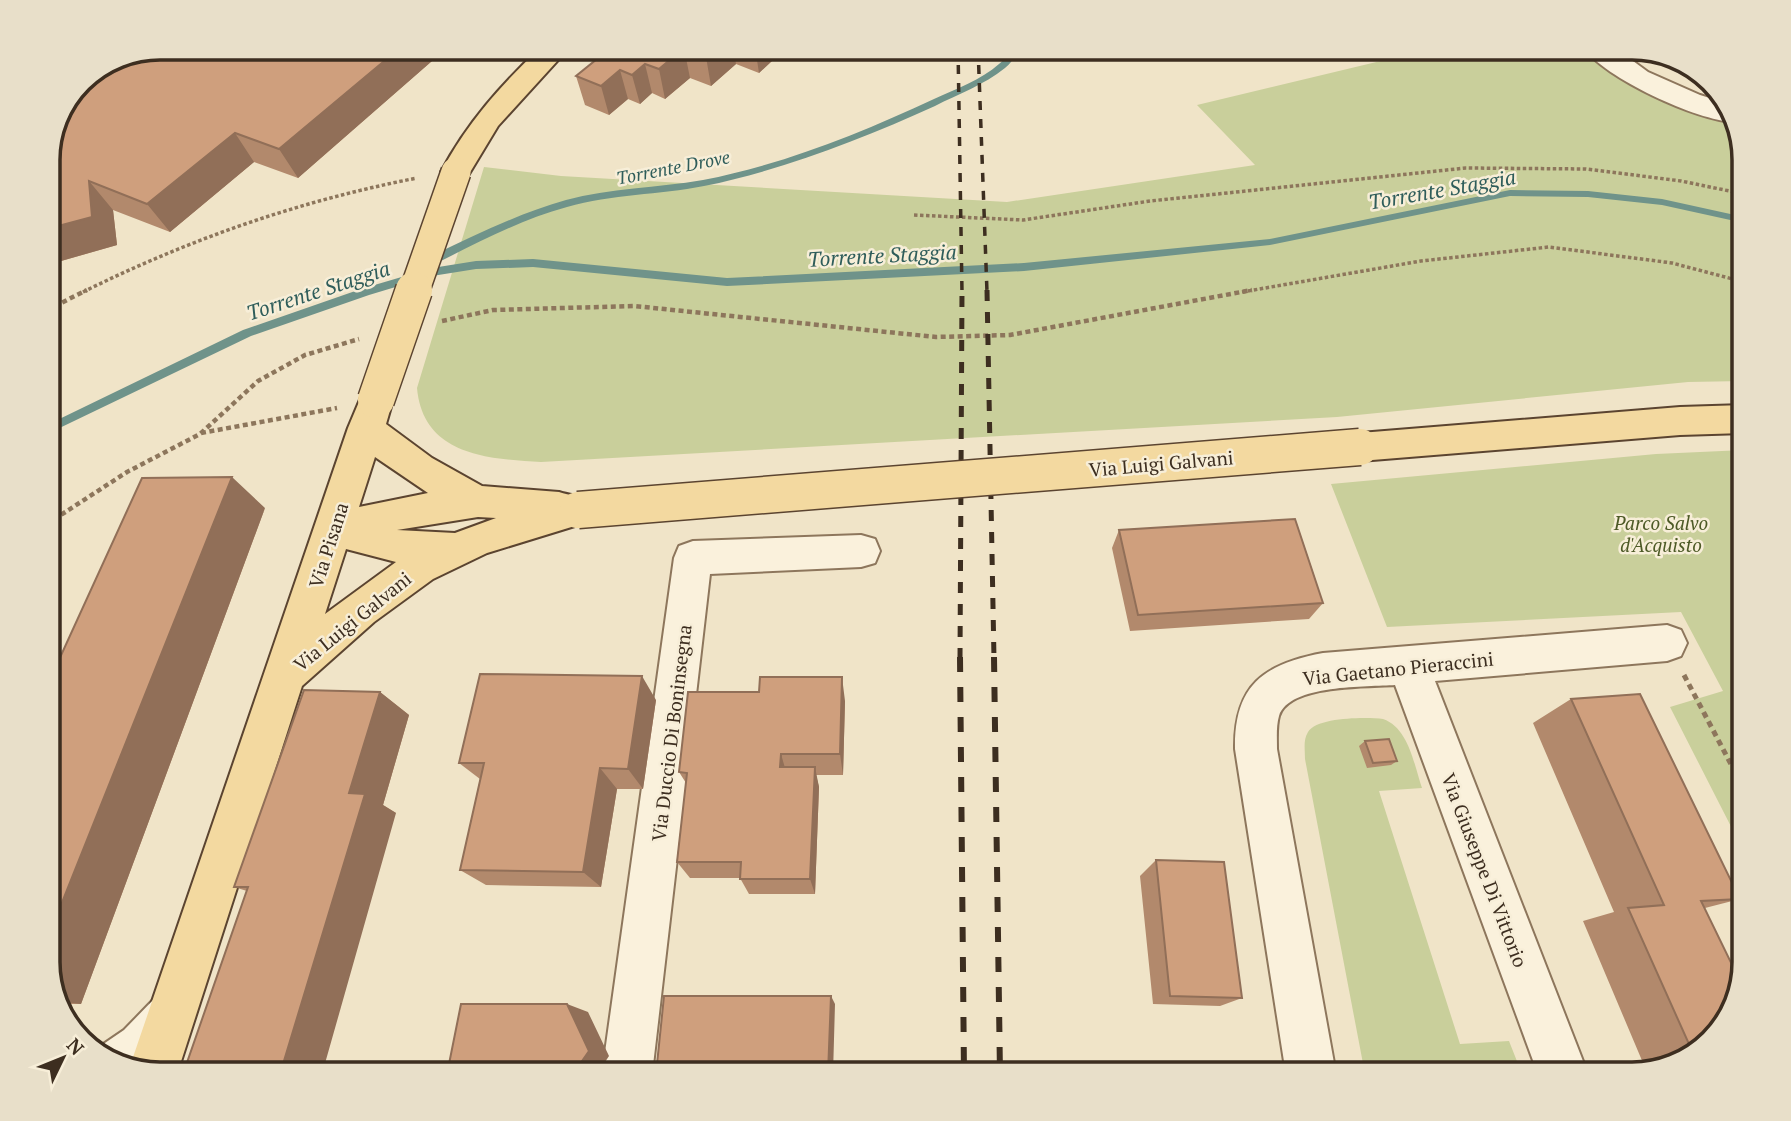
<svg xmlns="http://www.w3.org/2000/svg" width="1791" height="1121" font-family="'PT Serif',serif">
	<rect width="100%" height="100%" fill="#f0e4c8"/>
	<!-- green -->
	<path fill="#c9cf9b" d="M1439 47H1591L1653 94 1733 119 1744 153V381L1688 382 1337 417 541 462C487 459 423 455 417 388L484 167 561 176 1007 202 1255 165 1197 105Z
		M1744 450V852L1670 707 1723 691 1681 612 1387 627 1331 484 1656 454Z
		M1383 719C1409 728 1414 765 1422 788L1379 791 1460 1044 1509 1041 1522 1074H1365L1305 759C1305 750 1303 740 1308 732 1317 717 1367 717 1383 719Z"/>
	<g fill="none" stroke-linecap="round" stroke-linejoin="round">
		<!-- stream -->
		<path fill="#6f938a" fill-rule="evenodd" d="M1013 47H1021C1016 54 1012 63 1005 68 984 85 958 94 935 106 862 139 783 170 704 186 659 195 612 194 567 207 519 220 475 244 431 266H423L422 263 423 260C470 238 516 214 566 200 610 188 657 188 703 180 782 165 861 133 934 99 956 89 981 80 999 64 1005 60 1008 53 1013 47Z
			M1510 190 1588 191 1662 199 1744 217V223L1662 205 1588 197 1510 196 1270 245 1024 271 727 286 533 267 476 269 432 276 369 295 251 336 47 434V425L243 330 361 289 432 268 476 261 533 259 727 278 1024 263 1270 239Z"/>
		<defs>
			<path id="minor" d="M1583 47H1614L1648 72 1700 95 1729 104 1734 122C1698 121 1604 78 1583 47Z
				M861 535 875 539 880 551 875 563 861 567 710 574 652 1074H602L674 558 679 546 693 541Z
				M1667 625 1681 630 1687 643 1681 656 1667 661 1435 681 1588 1074H1538L1395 685C1368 687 1289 684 1279 716 1276 726 1277 739 1277 749L1336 1074H1286L1235 749C1234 685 1264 664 1323 653Z
				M171 992 188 999 195 1016C187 1038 171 1058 151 1071L103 1058 99 1054 102 1045 124 1030 154 999Z"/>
			<path id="major" d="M541 47H570L498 126 466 179 456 182 446 179 441 172C467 123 501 85 541 47Z
				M376 386 388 390 393 400 386 424 432 458 482 486 559 492C570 496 580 495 591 499L597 510 591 521 487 553 433 579 374 622 302 686 177 1074H160L130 1066 348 428 364 390ZM375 457 428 493 359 507ZM478 517 496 518 455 533 397 530ZM346 549 396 562 325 614Z
				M1744 405V433L1680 435 1360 461 1347 457 1342 447 1347 437 1360 433 1680 407Z"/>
		</defs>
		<!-- minor casing -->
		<use href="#minor" stroke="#8d765c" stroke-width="4"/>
		<!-- major casing -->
		<use href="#major" stroke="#5b4430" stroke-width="4"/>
		<!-- path-far2 -->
		<path stroke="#8d765c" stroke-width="3.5" stroke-dasharray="3.5 2.5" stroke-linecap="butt" d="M914 215 1023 220 1150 201 1466 168 1586 169 1681 181 1744 194
			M83 292C190 239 299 201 417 178
			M1242 292 1421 261 1549 247 1672 263 1744 282"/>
		<!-- path-far1 -->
		<path stroke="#8d765c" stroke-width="4.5" stroke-dasharray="5 3.5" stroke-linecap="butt" d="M47 310 87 290
			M442 321 493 310 634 306 936 337 1010 335 1252 290
			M201 433 337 408
			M47 524 127 472 200 434 258 381 305 355 359 339"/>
		<!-- path -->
		<path stroke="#8d765c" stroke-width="5" stroke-dasharray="6 4.5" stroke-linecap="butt" d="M1684 675 1744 789"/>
		<!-- minor -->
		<use href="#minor" fill="#faf1dc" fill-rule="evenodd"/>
		<!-- major -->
		<use href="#major" fill="#f3d9a0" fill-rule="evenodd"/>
		<!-- rail-far2 -->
		<path stroke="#3d2e20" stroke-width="3.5" stroke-dasharray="9 9" stroke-linecap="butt" d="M958 47 962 292
			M978 47 987 292"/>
		<!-- rail-far1 -->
		<path stroke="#3d2e20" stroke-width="5" stroke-dasharray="11 11" stroke-linecap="butt" d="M987 290 994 659
			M960 659 962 290"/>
		<!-- rail -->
		<path stroke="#3d2e20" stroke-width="6" stroke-dasharray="15 15" stroke-linecap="butt" d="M960 657 964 1074
			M994 657 1000 1074"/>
		<defs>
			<path id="major-bridge-far1" d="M414 292 456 172"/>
			<path id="major-bridge" d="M376 400 414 290
				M578 510 1360 447"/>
		</defs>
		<!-- major-bridge-far1 casing -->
		<use href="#major-bridge-far1" stroke="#5b4430" stroke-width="32" stroke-linecap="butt"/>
		<!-- major-bridge casing -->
		<use href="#major-bridge" stroke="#5b4430" stroke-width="39" stroke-linecap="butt"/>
		<!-- major-bridge-far1 -->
		<use href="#major-bridge-far1" stroke="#f3d9a0" stroke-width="29"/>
		<!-- major-bridge -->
		<use href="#major-bridge" stroke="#f3d9a0" stroke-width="36"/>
	</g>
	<!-- wall -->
	<path fill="#b2896c" d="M160 47H448L298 178 254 162 170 232 113 210 117 245 47 265V153Z
		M603 47H787L759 73 736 64 711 86 690 78 665 99 652 93 640 104 628 99 609 115 585 105 576 76 603 54 602 48Z
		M1674 59 1688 63 1692 67 1684 68Z
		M265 508 81 1004H58L47 968Z
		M1119 530 1323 603 1309 619 1130 631 1112 548Z
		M380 692 409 715 383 805 396 813 247 891 234 887Z
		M1571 699 1740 899 1705 908 1728 1018 1688 1058 1646 1070 1583 921 1614 912 1533 723Z
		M656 700 643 789H617L601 887 486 885 460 870 480 779 459 763Z
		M845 701 843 775H816L819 787 815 894H749L740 878H690L677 862 686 783 679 772Z
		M1365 741 1397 761 1391 765 1367 768 1359 746Z
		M1156 860 1242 998 1220 1006 1153 1004 1140 876Z"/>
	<!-- shaded-wall -->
	<path fill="#916f58" d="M401 47H448L298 178 279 149Z
		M717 47H733L736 64 711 86 706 57Z
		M755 47H787L759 73Z
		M684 48 690 78 665 99 659 69Z
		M1688 63 1692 67 1684 68Z
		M645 64 652 93 640 104 632 75Z
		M620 70 628 99 609 115 601 86Z
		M235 133 254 162 170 232 147 204Z
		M89 181 113 210 117 245 47 265V229Z
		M232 477 265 508 81 1004 57 1001 47 968V940Z
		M642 676 656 700 643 789 628 769Z
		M842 677 845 701 843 775 840 754Z
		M380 692 409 715 383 805 396 813 322 1074H280L349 793Z
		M781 754 787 775 780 767Z
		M815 767 819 787 815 894 810 879Z
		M600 768 617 789 601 887 583 872Z
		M831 996 835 1004 833 1074H828Z
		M567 1004 588 1012 609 1056 597 1074H573Z"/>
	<!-- building -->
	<path fill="#cf9f7d" stroke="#916f58" stroke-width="2" d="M160 47H401L279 149 235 133 147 204 89 181 92 217 47 229V153L80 80Z
		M603 47H717L706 57 684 48 659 69 645 64 632 75 620 70 601 86 576 76 608 50 602 48Z
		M232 477 47 940V686L142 478Z
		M1295 519 1323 603 1138 615 1119 530Z
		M480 674 642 676 628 769 600 768 583 872 460 870 484 763H459Z
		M760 677H842L840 754H781L780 767H815L810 879H740L741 862H677L687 773 679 772 688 692H759Z
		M304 690 380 692 349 793 365 794 280 1074H183L248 887H234Z
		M1640 694 1740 899 1701 901 1739 979 1728 1018 1693 1053 1628 908 1664 905 1571 699Z
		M1389 739 1397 761 1373 763 1365 741Z
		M1156 860 1224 862 1242 998 1170 996Z
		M664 996H831L828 1074H656Z
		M461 1004H567L589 1051 573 1074H447Z"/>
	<g text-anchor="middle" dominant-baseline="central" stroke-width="5" stroke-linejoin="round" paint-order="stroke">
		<!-- far-water labels -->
		<g font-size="18" font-style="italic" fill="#2f5d5a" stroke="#f7eed8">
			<text transform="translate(673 167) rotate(-11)">Torrente Drove</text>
		</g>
		<!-- street labels -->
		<g font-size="19" fill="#3d2e20" stroke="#f7eed8">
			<text transform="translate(1161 463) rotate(-5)">Via Luigi Galvani</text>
			<text transform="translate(328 545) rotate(-72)">Via Pisana</text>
			<text transform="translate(352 621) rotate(-39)">Via Luigi Galvani</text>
			<text transform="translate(1398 668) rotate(-6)">Via Gaetano Pieraccini</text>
			<text transform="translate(671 733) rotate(-83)">Via Duccio Di Boninsegna</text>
			<text transform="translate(1485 870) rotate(69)">Via Giuseppe Di Vittorio</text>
		</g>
		<!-- park labels -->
		<g font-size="19" font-style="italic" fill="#4d5a26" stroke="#f7eed8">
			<text x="1661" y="522">Parco Salvo<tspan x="1661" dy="22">d'Acquisto</tspan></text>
		</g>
		<!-- water labels -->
		<g font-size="21" font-style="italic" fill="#2f5d5a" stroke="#f7eed8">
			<text transform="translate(1442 189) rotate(-10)">Torrente Staggia</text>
			<text transform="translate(882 255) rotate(-3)">Torrente Staggia</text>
			<text transform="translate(318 290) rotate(-18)">Torrente Staggia</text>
		</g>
	</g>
	<!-- crop -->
	<path d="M0 0H1791V1121H0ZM160 60H1632A100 100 0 0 1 1732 160V962A100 100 0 0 1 1632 1062H160A100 100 0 0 1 60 962V160A100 100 0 0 1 160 60Z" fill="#e8dfc9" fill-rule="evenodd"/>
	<path fill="none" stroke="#3d2e20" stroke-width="3.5" d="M160 60H1632A100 100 0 0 1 1732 160V962A100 100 0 0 1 1632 1062H160A100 100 0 0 1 60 962V160A100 100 0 0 1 160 60Z"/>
	<!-- north arrow -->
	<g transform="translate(63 1058) rotate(47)" stroke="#f7eed8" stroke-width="5" paint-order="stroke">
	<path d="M0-5L12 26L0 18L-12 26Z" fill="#3d2e20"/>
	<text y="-10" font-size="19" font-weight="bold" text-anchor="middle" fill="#3d2e20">N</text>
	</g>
</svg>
